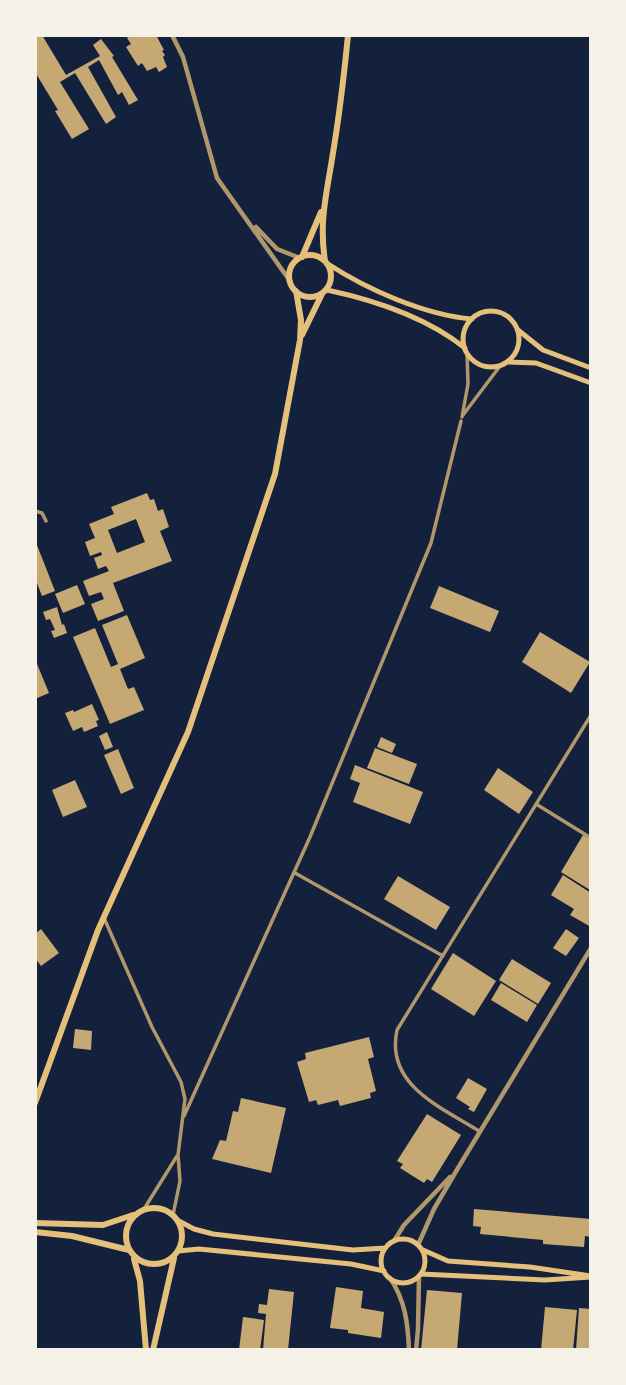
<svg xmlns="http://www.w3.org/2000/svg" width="626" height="1385" font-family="Raleway,sans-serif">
	<rect width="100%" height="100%" fill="#14213d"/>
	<!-- building -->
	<path fill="#c6a872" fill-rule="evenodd" d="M35 35H42L66 75 100 56 93 45 101 39 114 56 112 57 138 100 129 105 122 92 118 95 99 60 88 67 116 117 106 124 75 73 60 82 89 129 72 139 55 111 58 110 35 72Z
		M131 35H156L164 50 162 51 165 55 163 57 167 67 159 72 156 67 147 71 142 63 138 66 126 47 131 44 127 38Z
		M147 493 150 500 154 499 158 511 163 509 169 527 160 531 172 561 113 583 124 611 98 621 91 604 104 599 101 592 89 596 83 581 109 571 106 566 98 569 94 558 102 555 101 552 90 556 85 542 95 538 89 524 114 514 111 507ZM136 519 145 542 117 553 108 530Z
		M35 540 55 591 42 596 35 578Z
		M77 585 85 604 63 613 55 594Z
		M439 586 499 611 490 632 430 608Z
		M57 607 62 625 64 624 67 633 54 638 51 631 55 630 50 619 46 620 43 612Z
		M127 615 145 658 120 669 128 689 134 687 144 710 110 724 73 637 95 628 111 667 118 664 102 625Z
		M540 632 590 662 571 693 522 662Z
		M35 659 49 693 35 699Z
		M92 704 99 720 96 721 98 726 84 732 82 727 73 731 65 713 73 710 74 712Z
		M107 732 113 747 105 750 99 736Z
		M381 737 396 744 392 753 377 747Z
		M375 748 417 764 409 784 367 768Z
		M118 749 134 788 121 794 104 755Z
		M355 765 423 792 410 824 353 802 360 783 350 779Z
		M498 768 533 792 519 814 484 790Z
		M75 780 87 807 63 817 52 790Z
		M583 835 591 839 590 890 561 872Z
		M563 875 591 893V927L570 915 574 909 551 895Z
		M398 876 450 907 436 930 384 899Z
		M41 929 59 953 41 966 35 958V934Z
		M566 929 579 938 566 956 553 948Z
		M453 953 496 981 474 1016 431 989Z
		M512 959 551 983 538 1004 499 980Z
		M501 983 537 1005 527 1022 491 1000Z
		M75 1029 92 1031 91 1050 73 1048Z
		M369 1037 374 1057 368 1059 376 1091 370 1093 371 1098 340 1106 338 1100 318 1105 316 1100 309 1102 297 1062 306 1059 305 1053Z
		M468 1078 487 1089 474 1112 468 1109 470 1107 456 1098Z
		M241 1098 286 1108 271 1173 212 1159 220 1140 226 1141 233 1111 238 1112Z
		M427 1114 461 1135 432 1182 427 1179 424 1183 400 1168 403 1164 397 1161Z
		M474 1209 591 1219V1237L585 1236 584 1247 543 1244V1240L480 1234 481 1227 473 1226Z
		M336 1287 363 1291 361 1308 384 1312 381 1338 348 1333V1330L330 1328Z
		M269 1289 294 1292 288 1350H263L266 1314 258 1313 259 1304 267 1305Z
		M427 1290 462 1293 457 1350H421Z
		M545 1307 577 1310 573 1350H541Z
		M579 1308 591 1309V1350H576Z
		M243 1317 264 1320 260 1350H239Z"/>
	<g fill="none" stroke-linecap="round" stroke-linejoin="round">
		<!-- minor -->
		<path stroke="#b1986c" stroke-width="3.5" d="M463 415 500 366
			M462 417 468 384 467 353
			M35 511 42 513 46 521
			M536 804 591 838
			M295 873 443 956
			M104 918 152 1027 181 1082 185 1099 178 1155 180 1181 173 1215
			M184 1116 310 837 431 543 461 421
			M479 1131C441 1107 385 1085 397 1030L591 715
			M144 1209 177 1156"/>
		<!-- tertiary -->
		<path stroke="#b1986c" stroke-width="4.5" d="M172 35 183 57 217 178 290 281
			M256 227 277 249 300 258
			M394 1241 404 1225 450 1177
			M418 1245 434 1209 458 1168 591 948
			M390 1278C405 1300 408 1323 409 1350
			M416 1350 418 1329 419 1276"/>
		<!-- secondary -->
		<path stroke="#e5c07b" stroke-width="5" d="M328 264C368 290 425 315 472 319
			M327 290C374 300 426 317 465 348
			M463 339a28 28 0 1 1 56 0a28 28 0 1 1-56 0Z
			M518 330 543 350 591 368
			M507 362 536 363 591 383
			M177 1220 194 1229 213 1234 353 1250 385 1248
			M381 1261a22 22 0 1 1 44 0a22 22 0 1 1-44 0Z
			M423 1250 448 1261 530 1267 591 1276
			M178 1251 199 1249 351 1264 384 1271
			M421 1274 545 1280 591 1277"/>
		<!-- primary -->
		<path stroke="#e5c07b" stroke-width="6" d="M289 276a21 21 0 1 1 42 0a21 21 0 1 1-42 0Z
			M302 257 321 212
			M325 261C319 222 326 197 332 159 339 118 344 76 348 35
			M302 335 322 294
			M35 1103 98 930 188 732 275 474 300 340 301 320 296 291
			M126 1236a28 28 0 1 1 56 0a28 28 0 1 1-56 0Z
			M35 1223 103 1225 133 1215
			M35 1232 72 1236 129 1250
			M134 1259 140 1281 146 1350
			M153 1350 174 1258"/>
	</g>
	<!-- border -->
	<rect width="626" height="1385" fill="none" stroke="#f6f1e7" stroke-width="74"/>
</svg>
